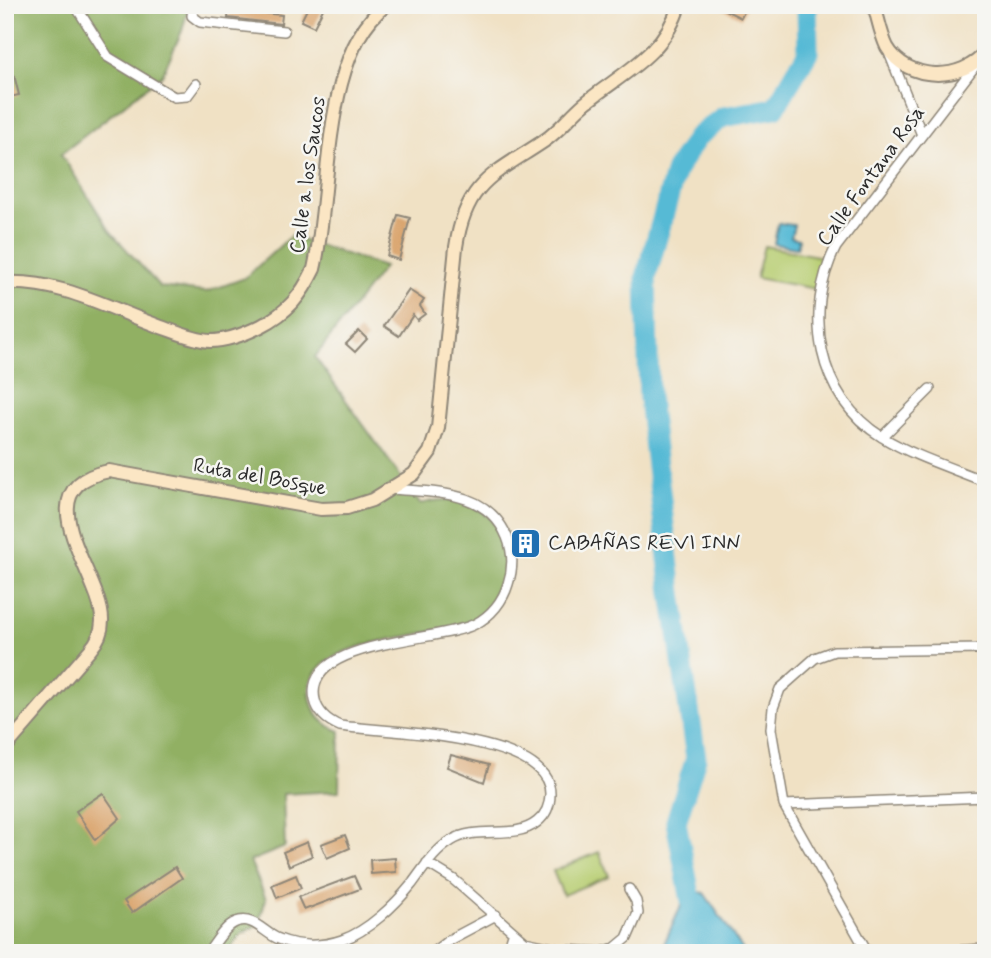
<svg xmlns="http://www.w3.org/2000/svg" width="991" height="958" font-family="Mynerve,sans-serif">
	<rect width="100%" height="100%" fill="#f6f6f2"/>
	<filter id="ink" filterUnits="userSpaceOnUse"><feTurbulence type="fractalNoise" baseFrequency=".0143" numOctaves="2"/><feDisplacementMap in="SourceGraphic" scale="14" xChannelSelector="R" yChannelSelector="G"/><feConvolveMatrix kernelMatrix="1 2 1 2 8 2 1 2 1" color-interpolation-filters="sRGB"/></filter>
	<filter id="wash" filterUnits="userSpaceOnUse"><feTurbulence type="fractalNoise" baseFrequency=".00686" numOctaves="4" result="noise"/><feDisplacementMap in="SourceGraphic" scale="28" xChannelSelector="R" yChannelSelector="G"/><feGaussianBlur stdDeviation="1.57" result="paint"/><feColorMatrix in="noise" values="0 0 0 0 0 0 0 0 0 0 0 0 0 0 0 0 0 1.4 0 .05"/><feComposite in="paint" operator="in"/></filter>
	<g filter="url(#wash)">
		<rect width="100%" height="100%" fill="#f0e1c4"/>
		<!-- green -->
		<path fill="#b7cd71" stroke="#717c4e" stroke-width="2" d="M764 246 823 257 816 289 756 278Z
			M599 852 609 876 563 895 553 871Z"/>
		<!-- forest -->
		<path fill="#91b063" stroke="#5e6e47" stroke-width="2" d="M5 5H189L182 31 162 75 61 154 110 231 160 287 206 292 245 278 291 236 384 267 315 357 420 504C432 501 444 498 457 501 513 510 522 584 481 616 447 642 285 631 313 707 318 719 328 727 340 731L339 791 283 794 285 847 250 861 266 899 258 925 243 932 227 953H5Z"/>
		<!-- water -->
		<path fill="#56bad5" stroke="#407280" stroke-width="2" d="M778 223 794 225 791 237 799 239 797 248 774 244Z
			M688 890 704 893 745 953H660Z"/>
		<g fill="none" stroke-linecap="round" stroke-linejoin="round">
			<!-- river -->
			<path stroke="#56bad5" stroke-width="21" d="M701 953 676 822 696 758 672 593 649 398 646 277 676 170 697 137 723 117 775 108 808 52 807 5"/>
		</g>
		<g id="blocks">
			<!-- building -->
			<path fill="#daa66f" d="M309 5H325L314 27 301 21Z
				M715 5H741L746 8 741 18Z
				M229 10 282 15 281 24 228 18Z
				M14 75 19 95 5 98V77Z
				M398 215 410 218 399 260 387 256Z
				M409 290 424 300 420 306 425 314 417 320 413 315 399 336 384 326Z
				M359 331 367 339 355 352 346 344Z
				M530 535 533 549 519 551 516 538Z
				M451 755 489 765 484 782 447 767Z
				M103 793 120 818 95 840 76 811Z
				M345 835 350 848 327 858 321 844Z
				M307 842 312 856 289 866 283 852Z
				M395 858 396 872 371 874 370 860Z
				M175 867 182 878 132 913 124 901Z
				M296 875 301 888 277 898 272 885Z
				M354 876 360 889 304 910 298 897Z"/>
		</g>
	</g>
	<g filter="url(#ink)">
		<use href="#blocks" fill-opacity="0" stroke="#8e8678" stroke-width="2"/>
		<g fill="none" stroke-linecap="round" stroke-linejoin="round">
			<defs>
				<path id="street" d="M75 5 108 57 174 97 187 96 196 84
					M193 5 192 16 200 22 284 31
					M890 55 922 135
					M978 62 836 247C803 312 817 397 882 437 913 456 952 468 986 482
					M882 437 930 389
					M784 805 986 797
					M427 863 453 879 525 942 562 950 602 952 615 948 627 938 638 913 636 901 629 889
					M513 934 510 944 517 953
					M208 953C215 943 225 926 236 922 253 915 265 934 279 939 299 947 322 947 342 940 368 931 395 905 412 884 424 868 434 851 451 841 477 824 514 841 537 822 546 815 550 805 550 794 551 734 382 732 340 726 328 721 318 713 315 700 301 639 441 642 475 624 491 616 503 601 508 584 513 569 513 552 507 537 487 489 434 493 391 489
					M432 953 449 940 496 915
					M868 953 784 805 771 729 773 708 780 689 815 658 834 651 986 649
					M910 953 986 949"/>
				<path id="secondary" d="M874 5C878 18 881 35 887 47 907 82 962 82 986 52
					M5 283C62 280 112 310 164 328 178 333 194 340 210 341 228 341 245 334 261 326 288 312 301 296 314 269 332 193 321 54 386 5
					M5 748 90 650C97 642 102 632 102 621 103 576 20 488 109 471L321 509 347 508 372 500 414 474 430 452 438 428 456 247C466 181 495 174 544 141 559 131 570 116 584 104 620 74 665 55 679 5"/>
			</defs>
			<!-- street casing -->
			<use href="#street" stroke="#8e8678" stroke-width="12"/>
			<!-- secondary casing -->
			<use href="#secondary" stroke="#8e8678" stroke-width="16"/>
			<!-- street -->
			<use href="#street" stroke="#fff" stroke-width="9"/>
			<!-- secondary -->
			<use href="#secondary" stroke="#fbe6c4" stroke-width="12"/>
		</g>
	</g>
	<!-- icons -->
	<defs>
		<symbol id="building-square" viewBox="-11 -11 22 22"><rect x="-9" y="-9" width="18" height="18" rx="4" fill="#1f6fb2" stroke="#f6f6f2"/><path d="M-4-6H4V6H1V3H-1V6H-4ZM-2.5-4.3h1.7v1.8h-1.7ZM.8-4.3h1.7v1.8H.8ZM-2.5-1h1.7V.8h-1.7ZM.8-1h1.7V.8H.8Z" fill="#fff"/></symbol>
	</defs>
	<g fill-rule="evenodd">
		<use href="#building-square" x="508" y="526" width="35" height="35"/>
	</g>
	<g text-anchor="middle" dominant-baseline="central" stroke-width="5" stroke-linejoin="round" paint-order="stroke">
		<!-- street labels -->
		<g font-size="21" fill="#2b2b2b" stroke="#f6f6f2">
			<text transform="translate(308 175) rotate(-82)">Calle a los Saucos</text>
			<text transform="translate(871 176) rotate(-54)">Calle Fontana Rosa</text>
			<text transform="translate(260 477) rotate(10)">Ruta del Bosque</text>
		</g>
		<!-- poi labels -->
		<g font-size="21" fill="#2b2b2b" stroke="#f6f6f2" text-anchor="start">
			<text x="548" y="543">CABAÑAS REVI INN</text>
		</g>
	</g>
	<!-- margin -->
	<rect width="991" height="958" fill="none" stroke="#f6f6f2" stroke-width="28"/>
</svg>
